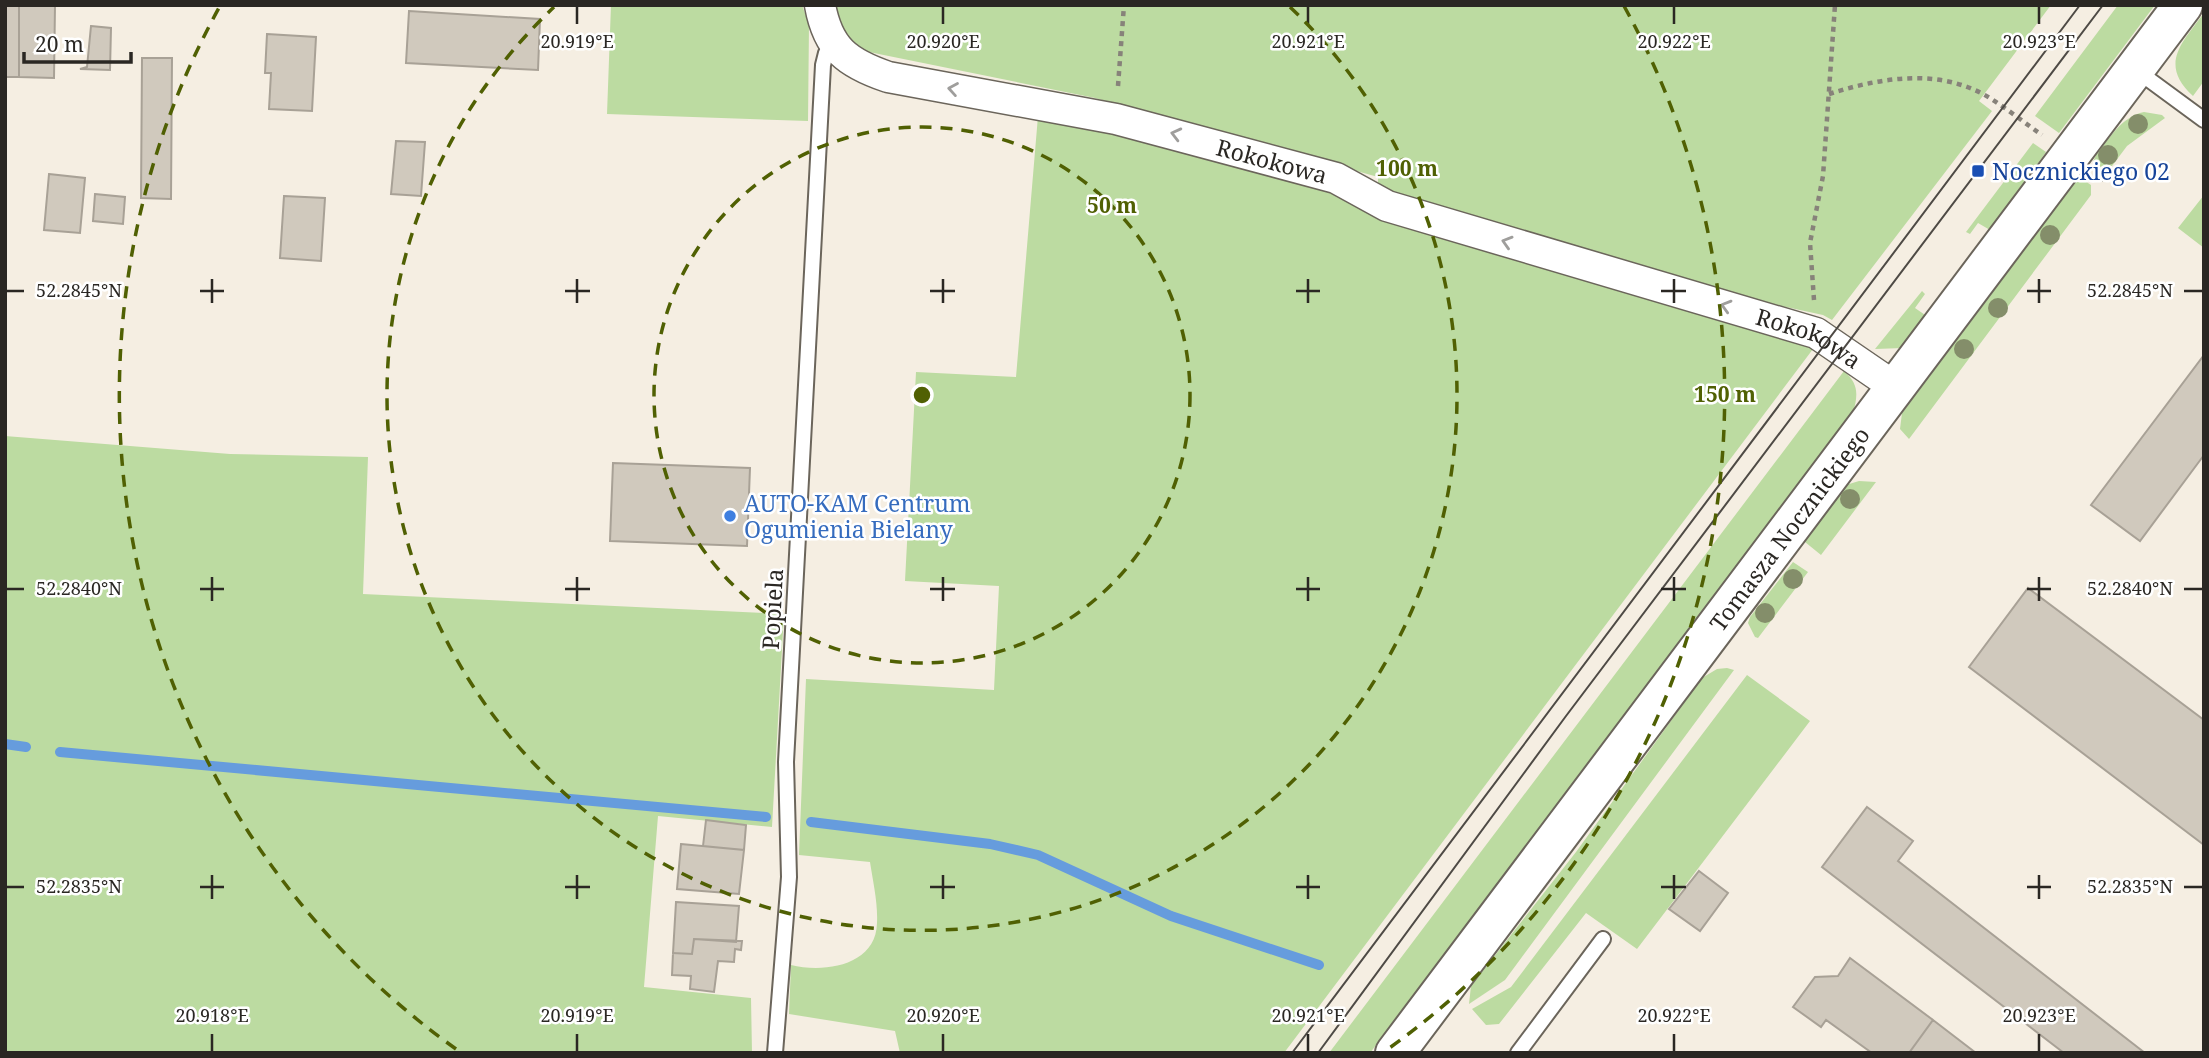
<svg xmlns="http://www.w3.org/2000/svg" width="2209" height="1058" font-family="'Noto Serif',serif">
	<rect width="100%" height="100%" fill="#f5eee2"/>
	<!-- green -->
	<path fill="#bcdba1" d="M611 5H802L809 24 808 121 607 114Z
		M2051 5 1979 101 1992 111 1832 320 1823 315 1694 287 1384 198 1385 188 1378 186V177L1095 98 864 51 847 44 827 6Z
		M2118 5H2155L2059 133 2035 116Z
		M2204 13V81L2193 96C2159 64 2181 44 2204 13Z
		M2144 112 2162 115 2165 118 2127 146 2112 166 2097 167 2093 162 2096 155C2110 138 2121 117 2144 112Z
		M1038 116C1297 166 1544 255 1793 337L1813 349 1284 1053H900L895 1031 789 1014 791 965C824 973 876 966 877 923 878 903 873 882 870 862L799 855 806 679 994 690 999 586 905 581 916 372 1016 377Z
		M2033 143 2046 152 1990 230 1978 223 1970 234 1966 232Z
		M2079 177 2091 185V195L1909 439 1900 429 1902 413Z
		M2204 195V248L2178 228Z
		M1922 291 1925 294 1915 308 1928 317 1903 348 1875 349Z
		M1844 371C1859 384 1858 395 1853 413L1370 1053H1329Z
		M5 436 230 454 368 457 363 594 784 614 772 827 658 816 644 987 751 998 752 1053H5Z
		M1859 481 1876 482 1821 555 1805 542 1846 485Z
		M1793 562 1808 572 1758 638 1755 637 1748 623 1750 617Z
		M1727 668 1734 670 1505 980 1469 1004 1471 986 1576 852 1702 678 1717 669Z
		M1747 675 1810 721 1637 949 1586 913 1499 1024 1486 1025 1472 1009 1511 987Z"/>
	<g fill="none" stroke-linecap="round" stroke-linejoin="round">
		<!-- stream -->
		<path stroke="#669cdd" stroke-width="10" d="M5 744 26 747
			M60 752 766 817
			M811 822 990 844 1038 855 1171 916 1319 965"/>
	</g>
	<!-- building -->
	<path fill="#d0c9bd" stroke="#a8a196" stroke-width="2" d="M5 5H19V77H5Z
		M19 5H55L54 78 19 77Z
		M409 11 540 19 538 70 406 63Z
		M91 26 111 28 110 70 80 69 87 67Z
		M267 34 316 37 312 111 269 109 271 73H265Z
		M142 58H172L171 199 141 198Z
		M396 141 425 142 421 196 391 194Z
		M49 174 85 178 80 233 44 230Z
		M95 194 125 197 123 224 93 221Z
		M284 196 325 198 321 261 280 258Z
		M2204 355V455L2140 541 2091 505Z
		M613 463 750 468 747 546 610 541Z
		M2028 588 2204 720V845L1969 667Z
		M1867 807 1913 841 1898 861 2145 1053H2064L1822 867Z
		M706 820 746 825 744 850 703 846Z
		M681 844 744 850 739 894 677 889Z
		M1699 871 1728 893 1700 931 1669 909Z
		M676 902 739 906 736 942 694 939 692 954 673 953Z
		M694 939 742 941 741 950 735 949 734 962 718 961 714 992 690 989 691 976 672 975 673 953 692 954Z
		M1850 958 1933 1020 1909 1053H1872L1826 1020 1821 1027 1793 1007 1815 977 1838 976Z
		M1933 1020 1976 1053H1909Z"/>
	<g fill="none" stroke-linecap="round" stroke-linejoin="round">
		<defs>
			<path id="lane" d="M2136 70 2204 120
				M775 1053 789 877 786 762 823 65 826 53 835 47
				M1518 1053 1603 939"/>
			<g id="street">
				<path id="s1" d="M820 5C828 49 847 63 888 77L1116 119 1336 178 1387 206 1816 333 1895 387"/>
			</g>
			<g id="secondary">
				<path id="s2" d="M1395 1053 2183 5"/>
			</g>
		</defs>
		<!-- lane casing -->
		<use href="#lane" stroke="#6b655b" stroke-width="18"/>
		<!-- street casing -->
		<use href="#street" stroke="#6b655b" stroke-width="33"/>
		<!-- secondary casing -->
		<use href="#secondary" stroke="#6b655b" stroke-width="42"/>
		<!-- path -->
		<path stroke="#87827a" stroke-width="4.5" stroke-dasharray="5 5" stroke-linecap="butt" d="M1118 86 1124 5
			M1829 94C1882 77 1943 67 1993 100 2010 111 2026 124 2042 135
			M2100 177 2108 183
			M1814 300 1810 243 1823 176 1835 5"/>
		<!-- lane -->
		<use href="#lane" stroke="#fff" stroke-width="14"/>
		<!-- street -->
		<use href="#street" stroke="#fff" stroke-width="30"/>
		<!-- secondary -->
		<use href="#secondary" stroke="#fff" stroke-width="38"/>
		<!-- tram -->
		<path stroke="#4e4a45" stroke-width="2" d="M1292 1053 2080 5
			M1318 1053 1566 716 2103 5"/>
	</g>
	<!-- trees -->
	<g fill="#848e6a">
		<circle cx="2138" cy="124" r="10"/>
		<circle cx="2108" cy="155" r="10"/>
		<circle cx="2050" cy="235" r="10"/>
		<circle cx="1998" cy="308" r="10"/>
		<circle cx="1964" cy="349" r="10"/>
		<circle cx="1850" cy="499" r="10"/>
		<circle cx="1793" cy="579" r="10"/>
		<circle cx="1765" cy="613" r="10"/>
	</g>
	<!-- one-way arrows -->
	<defs><path id="oneway-chevron" d="M-2-3.5L2.5 0L-2 3.5" fill="none" stroke-width="1.6" stroke-linecap="round" stroke-linejoin="round" transform="scale(1.75)"/></defs>
	<g stroke="#9f9e9c">
		<use href="#oneway-chevron" transform="translate(953 89) rotate(-170)"/>
		<use href="#oneway-chevron" transform="translate(1176 134) rotate(-166)"/>
		<use href="#oneway-chevron" transform="translate(1507 242) rotate(-163)"/>
		<use href="#oneway-chevron" transform="translate(1726 306) rotate(-164)"/>
	</g>
	<!-- ticks -->
	<path fill="none" stroke="#2a2723" stroke-width="2.5" d="M577 7V24M943 7V24M1308 7V24M1674 7V24M2039 7V24M212 279V303M577 279V303M943 279V303M1308 279V303M1674 279V303M2039 279V303M7 291H24M200 291H224M565 291H590M930 291H955M1296 291H1320M1661 291H1686M2027 291H2051M2184 291H2202M212 577V601M577 577V601M943 577V601M1308 577V601M1674 577V601M2039 577V601M7 589H24M200 589H224M565 589H590M930 589H955M1296 589H1320M1661 589H1686M2027 589H2051M2184 589H2202M212 875V899M577 875V899M943 875V899M1308 875V899M1674 875V899M2039 875V899M7 887H24M200 887H224M565 887H590M930 887H955M1296 887H1320M1661 887H1686M2027 887H2051M2184 887H2202M212 1034V1051M577 1034V1051M943 1034V1051M1308 1034V1051M1674 1034V1051M2039 1034V1051"/>
	<!-- distance rings -->
	<g fill="none" stroke="#506003" stroke-width="3.5" stroke-dasharray="12 9">
		<circle cx="922" cy="395" r="268"/>
		<path d="M1290 7A535 535 0 1 1 554 7"/>
		<path d="M456 1049A803 803 0 0 1 220 6M1624 6A803 803 0 0 1 1388 1049"/>
	</g>
	<!-- markers -->
	<rect fill="#1a4fb4" stroke="#fff" stroke-width="2.5" x="1971" y="164" width="14" height="14" rx="3.5"/>
	<circle fill="#3f7fe0" stroke="#fff" stroke-width="2.5" cx="730" cy="516" r="7"/>
	<g text-anchor="middle" dominant-baseline="central" stroke-width="5" stroke-linejoin="round" paint-order="stroke">
		<!-- street labels -->
		<g font-size="23" fill="#2a2723" stroke="#fff">
			<text stroke="none"><textPath href="#s1" startOffset="499">Rokokowa</textPath></text>
			<text stroke="none"><textPath href="#s1" startOffset="1066">Rokokowa</textPath></text>
			<text stroke="none"><textPath href="#s2" startOffset="656">Tomasza Nocznickiego</textPath></text>
			<text transform="translate(772 609) rotate(-87)">Popiela</text>
		</g>
		<!-- transit labels -->
		<g font-size="23" fill="#164399" stroke="#fff" text-anchor="start">
			<text x="1992" y="171">Nocznickiego 02</text>
		</g>
		<!-- shop labels -->
		<g font-size="23" fill="#366cbe" stroke="#fff" text-anchor="start">
			<text x="744" y="503">AUTO-KAM Centrum<tspan x="744" dy="26">Ogumienia Bielany</tspan></text>
		</g>
	</g>
	<g font-size="18" text-anchor="middle" fill="#2a2723" stroke="#fff" stroke-width="5" stroke-linejoin="round" paint-order="stroke">
		<text x="577" y="48">20.919°E</text>
		<text x="943" y="48">20.920°E</text>
		<text x="1308" y="48">20.921°E</text>
		<text x="1674" y="48">20.922°E</text>
		<text x="2039" y="48">20.923°E</text>
		<text x="79" y="297">52.2845°N</text>
		<text x="2130" y="297">52.2845°N</text>
		<text x="79" y="595">52.2840°N</text>
		<text x="2130" y="595">52.2840°N</text>
		<text x="79" y="893">52.2835°N</text>
		<text x="2130" y="893">52.2835°N</text>
		<text x="212" y="1022">20.918°E</text>
		<text x="577" y="1022">20.919°E</text>
		<text x="943" y="1022">20.920°E</text>
		<text x="1308" y="1022">20.921°E</text>
		<text x="1674" y="1022">20.922°E</text>
		<text x="2039" y="1022">20.923°E</text>
	</g>
	<circle cx="922" cy="395" r="10" fill="#506003" stroke="#fff" stroke-width="3.5"/>
	<g font-size="21" text-anchor="middle" font-weight="bold" fill="#506003" stroke="#fff" stroke-width="5" stroke-linejoin="round" paint-order="stroke">
		<text x="1407" y="176">100 m</text>
		<text x="1112" y="213">50 m</text>
		<text x="1725" y="402">150 m</text>
	</g>
	<!-- border -->
	<rect width="2209" height="1058" fill="none" stroke="#2a2723" stroke-width="14"/>
	<!-- scale -->
	<path d="M24 52v10h107v-10" fill="none" stroke="#2a2723" stroke-width="3.5"/>
	<text x="35" y="52" font-size="21" fill="#2a2723" stroke="#ffffff" stroke-width="5" paint-order="stroke">20 m</text>
</svg>
